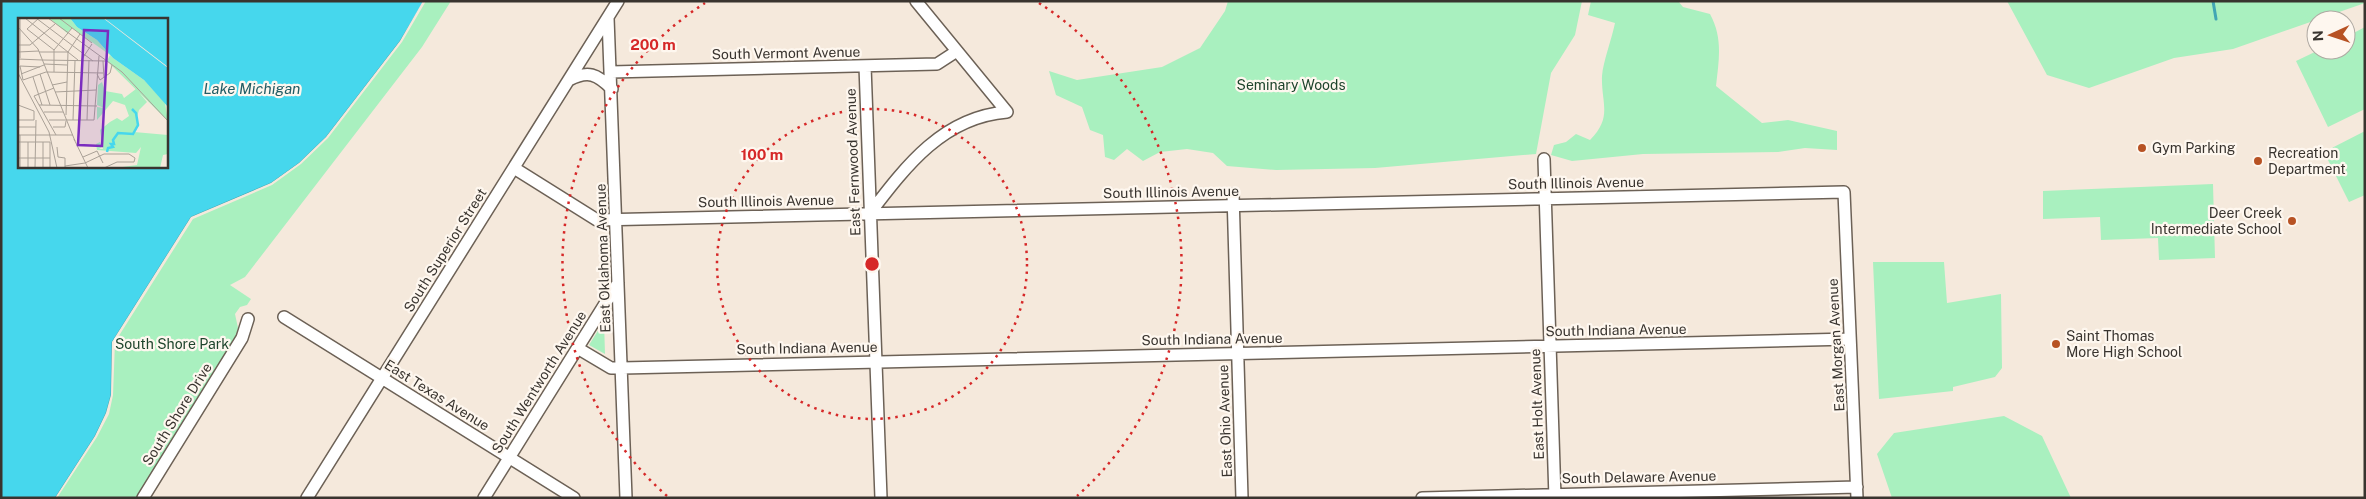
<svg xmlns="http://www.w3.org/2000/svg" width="2366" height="499" font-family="'Public Sans',sans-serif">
	<rect width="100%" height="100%" fill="#f5e9dc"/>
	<!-- green -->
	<path fill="#a9f0bf" d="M424 1H451L422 47 245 277 230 285 251 299 247 305 240 307 235 314 238 328 234 342 136 498H55L112 342 191 217 400 41Z
		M1228 1H1582L1575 35 1551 73 1536 154 1375 168 1276 170 1227 166 1213 153 1187 149 1160 152 1143 161 1127 149 1114 160 1105 157 1103 135 1090 130 1082 107 1056 95 1049 71 1077 80 1162 67 1200 48 1225 11Z
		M1591 1H1678L1683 7 1710 14C1723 38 1719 59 1716 86L1762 123 1788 120 1837 131V150L1805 148 1778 152 1643 154 1572 161 1551 155 1554 145 1566 142 1576 134 1590 140C1613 117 1601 103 1602 76 1603 62 1612 38 1615 23L1588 15Z
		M2007 1H2365V3L2233 49 2174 58 2089 88 2047 75Z
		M2365 27V109L2328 127 2296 61 2319 50H2346V37Z
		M2365 131V195L2349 202 2324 152Z
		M2213 184 2215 258 2159 260 2158 238 2101 240 2100 217 2043 219V191Z
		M1873 262H1944L1947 303 2001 294 2002 368 1995 377 1953 387V391L1879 399Z
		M604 321 605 354 589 345Z
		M2004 416 2042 436 2071 498H1892L1877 454 1894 433Z"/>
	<!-- water -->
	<path fill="#46d7ed" stroke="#42a6b4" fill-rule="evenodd" d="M1 1H424L400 41 326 137 299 163 271 183 191 217 112 342 111 395 106 413 95 436 55 498H1ZM19 19H166V166H19Z"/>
	<!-- pier -->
	<path fill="#f5e9dc" d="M423 1H426L402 42 328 138 301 164 272 185 193 219 115 342 113 395 109 414 97 437 57 498H55L95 436 106 413 111 395 112 342 191 217 271 183 299 163 326 137 400 41Z"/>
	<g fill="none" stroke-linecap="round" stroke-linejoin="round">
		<!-- stream -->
		<path stroke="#42a6b4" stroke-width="3" d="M2213 1 2216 19"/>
		<defs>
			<path id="minor" d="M608 18 626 498
				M865 66 881 498
				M611 72 937 64 957 51
				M569 80C588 70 597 74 612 89
				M1544 159 1555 498
				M514 168 597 220 1844 192 1857 498
				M1233 194 1242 498
				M870 213C906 166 943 117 1007 112L916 1
				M284 317 574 498
				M579 349 611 368H622L1850 339
				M143 498 242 338 248 319
				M307 498 618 1
				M484 498 618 283
				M1422 498 1857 487"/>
		</defs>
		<!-- minor casing -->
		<use href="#minor" stroke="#6c6156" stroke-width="14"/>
		<!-- minor -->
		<use href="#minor" stroke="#fff" stroke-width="11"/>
	</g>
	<!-- distance rings -->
	<g fill="none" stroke="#d62828" stroke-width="2.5" stroke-dasharray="2.5 5">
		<circle cx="872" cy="264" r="155"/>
		<path d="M667 496A310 310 0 0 1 705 3M1039 3A310 310 0 0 1 1077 496"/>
	</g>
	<!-- markers -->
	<g fill="#b75223" stroke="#fef7ef" stroke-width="2">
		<circle cx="2142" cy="148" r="5"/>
		<circle cx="2258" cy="161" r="5"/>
		<circle cx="2292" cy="221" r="5"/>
		<circle cx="2056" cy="344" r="5"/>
	</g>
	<g text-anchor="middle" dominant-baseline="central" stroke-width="4.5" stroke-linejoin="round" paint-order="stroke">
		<!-- street labels -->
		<g font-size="14" fill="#39342f" stroke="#fef7ef">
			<text transform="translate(786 53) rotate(-1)">South Vermont Avenue</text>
			<text transform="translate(853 162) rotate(-92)">East Fernwood Avenue</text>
			<text transform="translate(1576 183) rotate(-1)">South Illinois Avenue</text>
			<text transform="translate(1171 192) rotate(-1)">South Illinois Avenue</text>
			<text transform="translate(766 201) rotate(-1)">South Illinois Avenue</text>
			<text transform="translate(445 250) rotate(-58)">South Superior Street</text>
			<text transform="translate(603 258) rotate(-92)">East Oklahoma Avenue</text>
			<text transform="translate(1616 330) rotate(-1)">South Indiana Avenue</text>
			<text transform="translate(1212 339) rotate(-1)">South Indiana Avenue</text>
			<text transform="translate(1836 345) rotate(-93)">East Morgan Avenue</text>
			<text transform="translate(807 348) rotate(-1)">South Indiana Avenue</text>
			<text transform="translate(539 382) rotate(-58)">South Wentworth Avenue</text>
			<text transform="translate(437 395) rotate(32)">East Texas Avenue</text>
			<text transform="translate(1537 404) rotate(-92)">East Holt Avenue</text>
			<text transform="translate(177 414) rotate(-58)">South Shore Drive</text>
			<text transform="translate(1225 421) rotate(-92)">East Ohio Avenue</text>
			<text transform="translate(1639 477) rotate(-1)">South Delaware Avenue</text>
		</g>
		<!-- park labels -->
		<g font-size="14" fill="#1e442c" stroke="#fef7ef">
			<text x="1291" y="85">Seminary Woods</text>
			<text x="172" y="344">South Shore Park</text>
		</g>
		<!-- poi labels -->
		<g font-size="14" fill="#39342f" stroke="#fef7ef" text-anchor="start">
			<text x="2152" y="148">Gym Parking</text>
			<text x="2268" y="153">Recreation<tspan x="2268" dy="16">Department</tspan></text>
			<text x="2282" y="213" text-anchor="end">Deer Creek<tspan x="2282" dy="16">Intermediate School</tspan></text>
			<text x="2066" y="336">Saint Thomas<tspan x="2066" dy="16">More High School</tspan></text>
		</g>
		<!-- water labels -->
		<g font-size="15" font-style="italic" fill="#225c65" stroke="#fef7ef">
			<text x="252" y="88">Lake Michigan</text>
		</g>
	</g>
	<!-- overview -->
	<g transform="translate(18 18)">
		<rect width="150" height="150" fill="#f5e9dc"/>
		<path d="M31 0H52L59 9 79 22 95 40 126 62 147 85 150 103 89 43 92 37 54 10 49 15ZM84 64 87 73 104 76 106 80 118 71 129 84 121 92 118 102 121 108 116 114 150 117V136L145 137 142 150H97L119 147 123 129 118 135 79 132 78 126 82 124 84 129 81 131H85L82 112 92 104 99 100 104 103 111 98 107 87 95 83 79 102V89L86 90 79 87 80 67Z" fill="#a9f0bf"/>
		<path d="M52 0H85L150 50V89L126 62 95 40 79 22 59 9ZM86 0H150V49L124 29Z" fill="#46d7ed"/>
		<path fill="none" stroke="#46d7ed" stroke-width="2.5" d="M89 134 90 130 95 129 93 126H96L95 122 100 115 115 116 120 107 118 95 114 91"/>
		<path fill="none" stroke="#aaa197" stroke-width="1" d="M2 0V40M7 0 60 42M18 0 75 43M30 0 104 54 150 103M41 0 74 25M0 9 20 31 57 123M9 11 36 32M9 11 21 0M0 27H12L37 6M0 34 21 33M21 34H50L62 16M0 41 24 42M24 42 88 43M85 43 86 60M26 46 49 47M22 49 2 48 5 62 28 54 85 55M36 54V32L54 10M0 55 31 114 39 150M3 56 26 47M22 56 32 87M79 56 82 62 92 55 94 47M15 59 24 87M34 67 49 64M36 70 16 78 38 117M37 74 78 72M0 87 16 93V102M21 87 79 88M26 94H45M48 97 50 34M0 102H16M31 102H76L81 38M55 102 57 43M62 102 64 41 74 26M69 102 71 42M0 109H18M35 109H47L48 103M0 117H55M56 121 70 150M0 124H32V150M39 129 40 139 47 140V150M65 139 79 133 85 145M0 140H32M47 148 67 145 86 136H111L117 140 116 144H99L86 150M2 150V117M10 150V124M17 150 18 102M25 150V124"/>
		<path fill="#7b2cbf" fill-opacity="0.15" stroke="#7b2cbf" stroke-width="2.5" d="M66 12 90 13 84 128 60 127Z"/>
		<rect width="150" height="150" fill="none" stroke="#39342f" stroke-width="2.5"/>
	</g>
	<circle cx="872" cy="264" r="8" fill="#d62828" stroke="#fef7ef" stroke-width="2.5"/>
	<g font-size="15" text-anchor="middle" font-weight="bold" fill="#d62828" stroke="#fef7ef" stroke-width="4.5" stroke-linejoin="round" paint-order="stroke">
		<text x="653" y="50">200 m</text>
		<text x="762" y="160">100 m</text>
	</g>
	<!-- border -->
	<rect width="2366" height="499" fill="none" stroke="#39342f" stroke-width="5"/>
	<!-- north arrow -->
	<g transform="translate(2331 35) rotate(267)"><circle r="24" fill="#fef7ef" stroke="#afa9a2"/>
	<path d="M0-4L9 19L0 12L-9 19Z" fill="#b75223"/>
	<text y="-8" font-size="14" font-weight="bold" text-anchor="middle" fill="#39342f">N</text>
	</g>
</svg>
